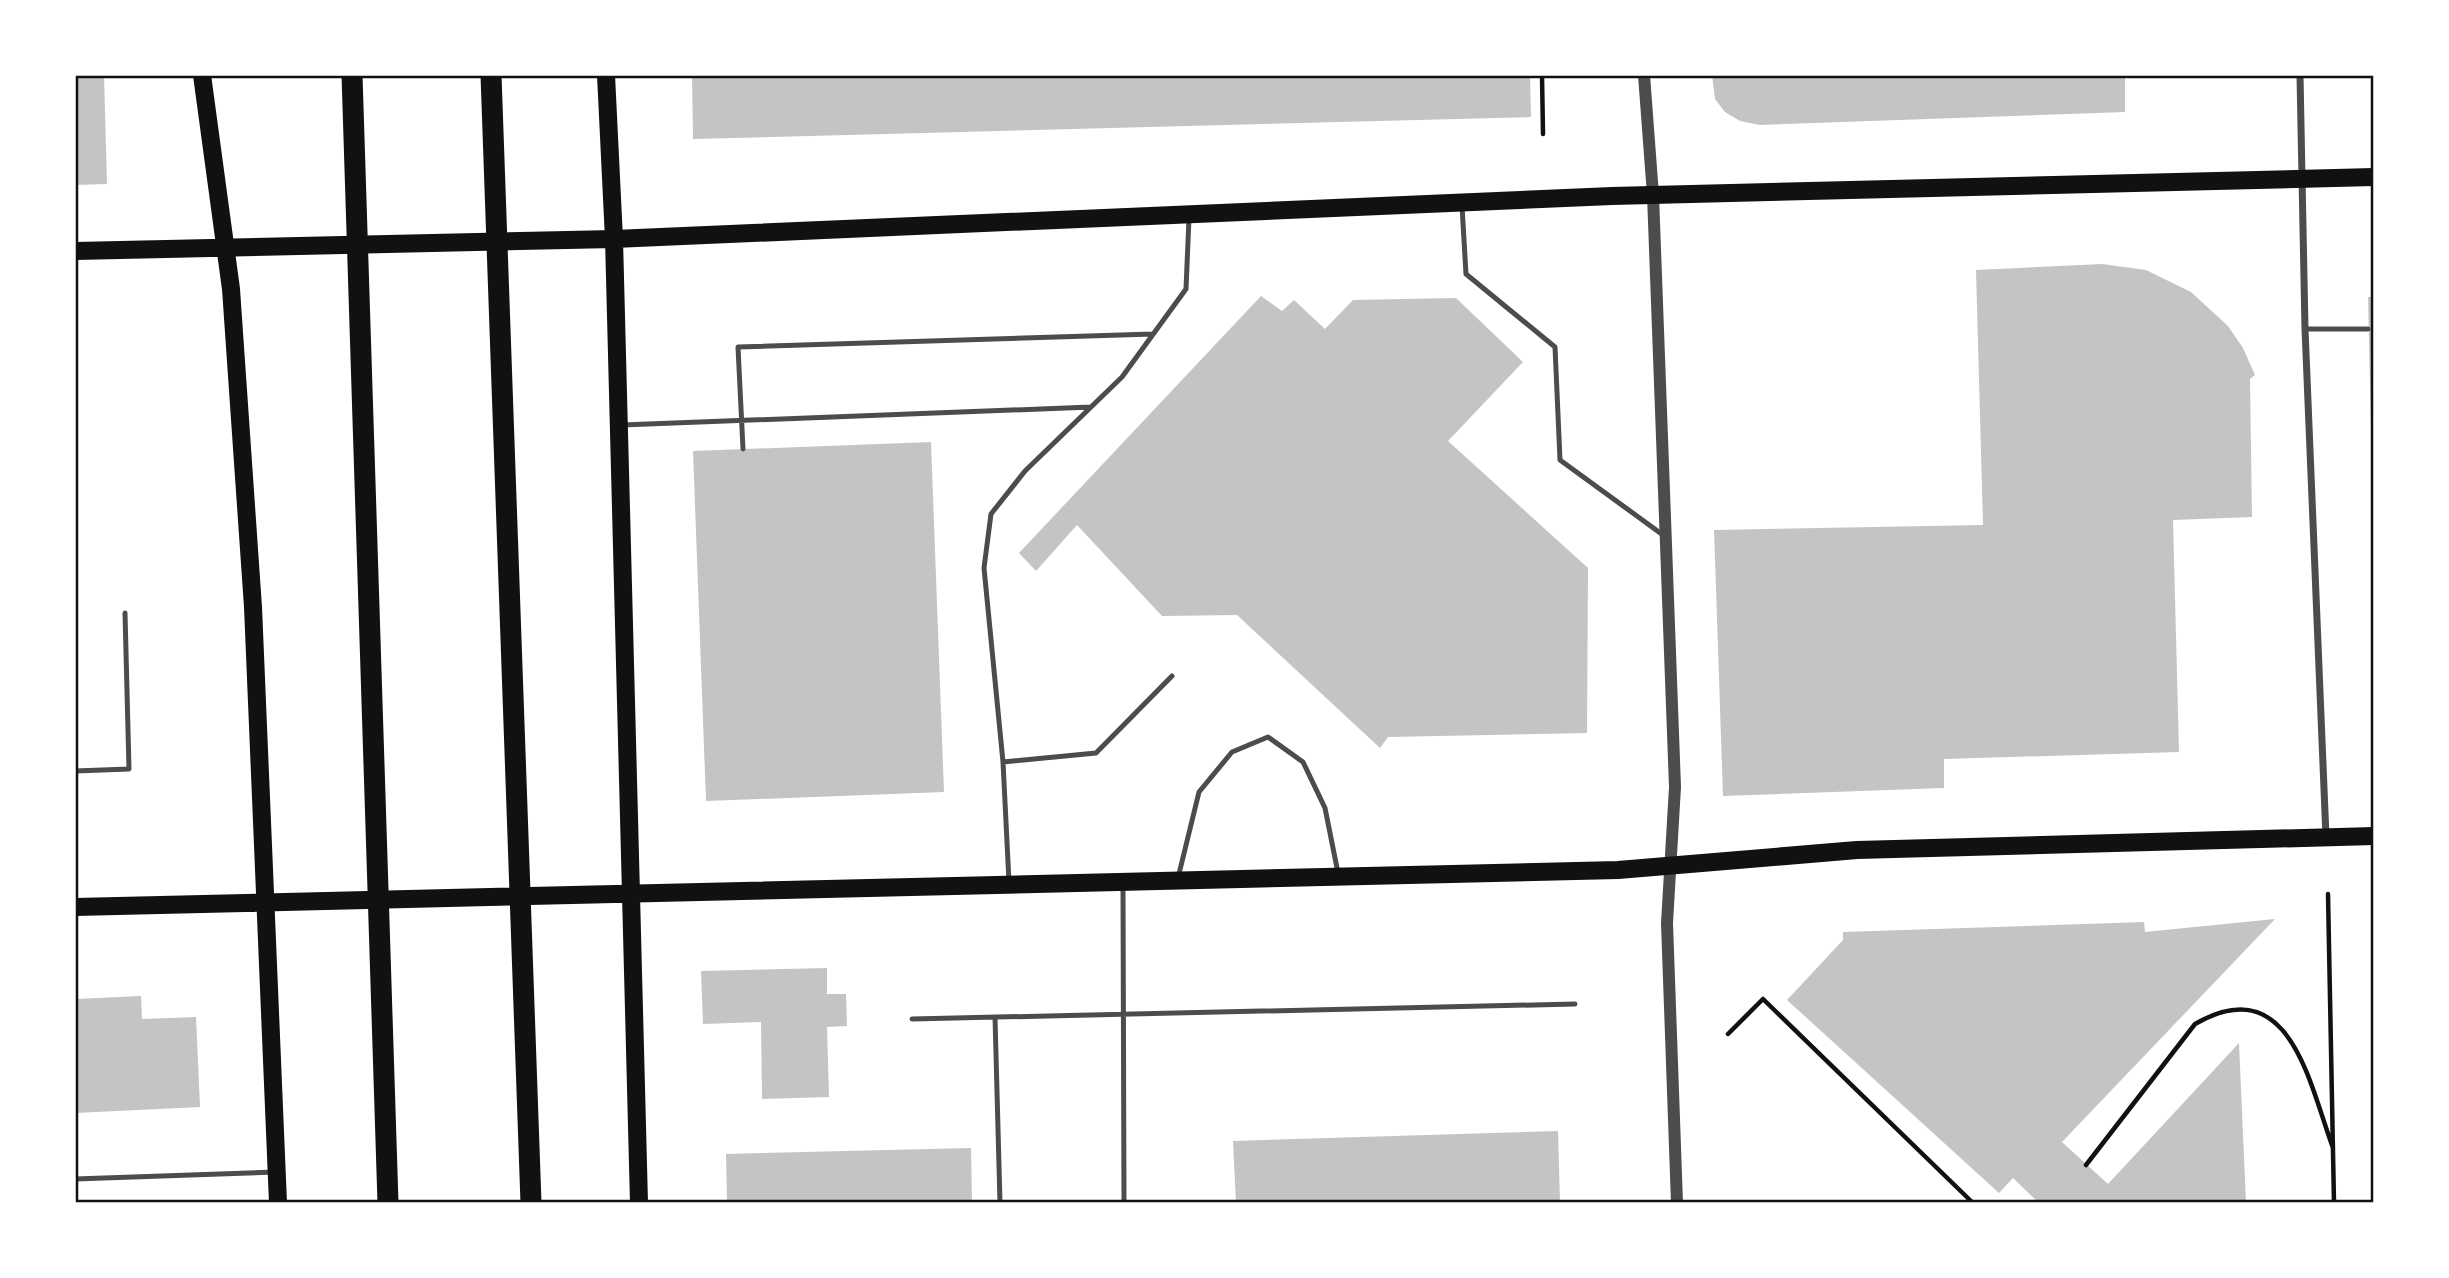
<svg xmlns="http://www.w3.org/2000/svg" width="2449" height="1278" font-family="Inter,sans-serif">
	<rect width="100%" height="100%" fill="#fff"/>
	<!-- building -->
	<path fill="#c4c4c4" d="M75 75H104L107 184 75 185Z
		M692 75H1530L1531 117 693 139Z
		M1712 75H2125V112L1760 125 1740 121 1725 112 1715 99Z
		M2102 264 2146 270 2191 292 2228 326 2243 348 2255 375 2250 379 2252 517 2173 520 2179 752 1944 759V788L1723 796 1714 530 1983 525 1976 270Z
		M1261 296 1282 311 1294 300 1325 329 1353 300 1456 298 1523 362 1448 441 1588 568 1587 733 1388 737 1380 748 1237 615 1162 616 1077 525 1036 571 1019 553Z
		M2368 297H2374V429H2371Z
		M931 442 944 792 706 801 693 451Z
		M2275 919 2062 1142 2108 1184 2239 1043 2246 1203H2039L2013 1178 1999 1193 1787 1000 1843 940V932L2144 922 2145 932Z
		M827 968V994H846L847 1026 827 1027 829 1097 762 1099 761 1022 703 1024 701 971Z
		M141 996 142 1019 196 1017 200 1107 75 1113V999Z
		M1558 1131 1560 1203H1236L1233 1141Z
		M971 1148 972 1203H727L726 1154Z"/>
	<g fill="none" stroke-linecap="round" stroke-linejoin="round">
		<!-- path -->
		<path stroke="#111" stroke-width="4.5" d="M1542 75 1543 134
			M2328 894 2334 1203
			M1728 1034 1763 999 1973 1203
			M2086 1165 2195 1024C2290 969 2309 1083 2333 1148"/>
		<!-- service -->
		<path stroke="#4c4c4c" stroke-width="5" d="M1462 206 1466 274 1555 347 1560 460 1663 535
			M2305 329H2368
			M622 425 1091 407
			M743 449 738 347 1153 334
			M1172 676 1096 753 1003 762 984 568 991 514 1025 471 1122 377 1186 289 1189 218
			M1003 762 1009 882
			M75 771 129 769 125 613
			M1178 878 1199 792 1232 752 1268 737 1303 762 1325 808 1338 873
			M1123 886 1124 1203
			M995 1017 1000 1203
			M912 1019 1575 1004
			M75 1179 275 1172"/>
		<!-- minor -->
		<path stroke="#4c4c4c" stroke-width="7" d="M2300 75 2305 329 2326 837"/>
		<!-- tertiary -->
		<path stroke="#4c4c4c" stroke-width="12" d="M1644 75 1653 195 1675 787 1667 923 1677 1203"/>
		<!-- primary -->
		<path stroke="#111" stroke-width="18" d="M202 75 231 289 253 607 278 1203
			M606 75 614 239 639 1203
			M75 251 614 239 1612 196 2374 177
			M75 907 1618 870 1857 850 2374 836"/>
		<!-- motorway -->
		<path stroke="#111" stroke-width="21" d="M352 75 388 1203
			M491 75 531 1203"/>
	</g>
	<!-- border -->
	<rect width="2449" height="1278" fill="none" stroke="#ffffff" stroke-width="154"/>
	<rect x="77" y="77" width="2295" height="1124" fill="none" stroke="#111" stroke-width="2.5"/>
</svg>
